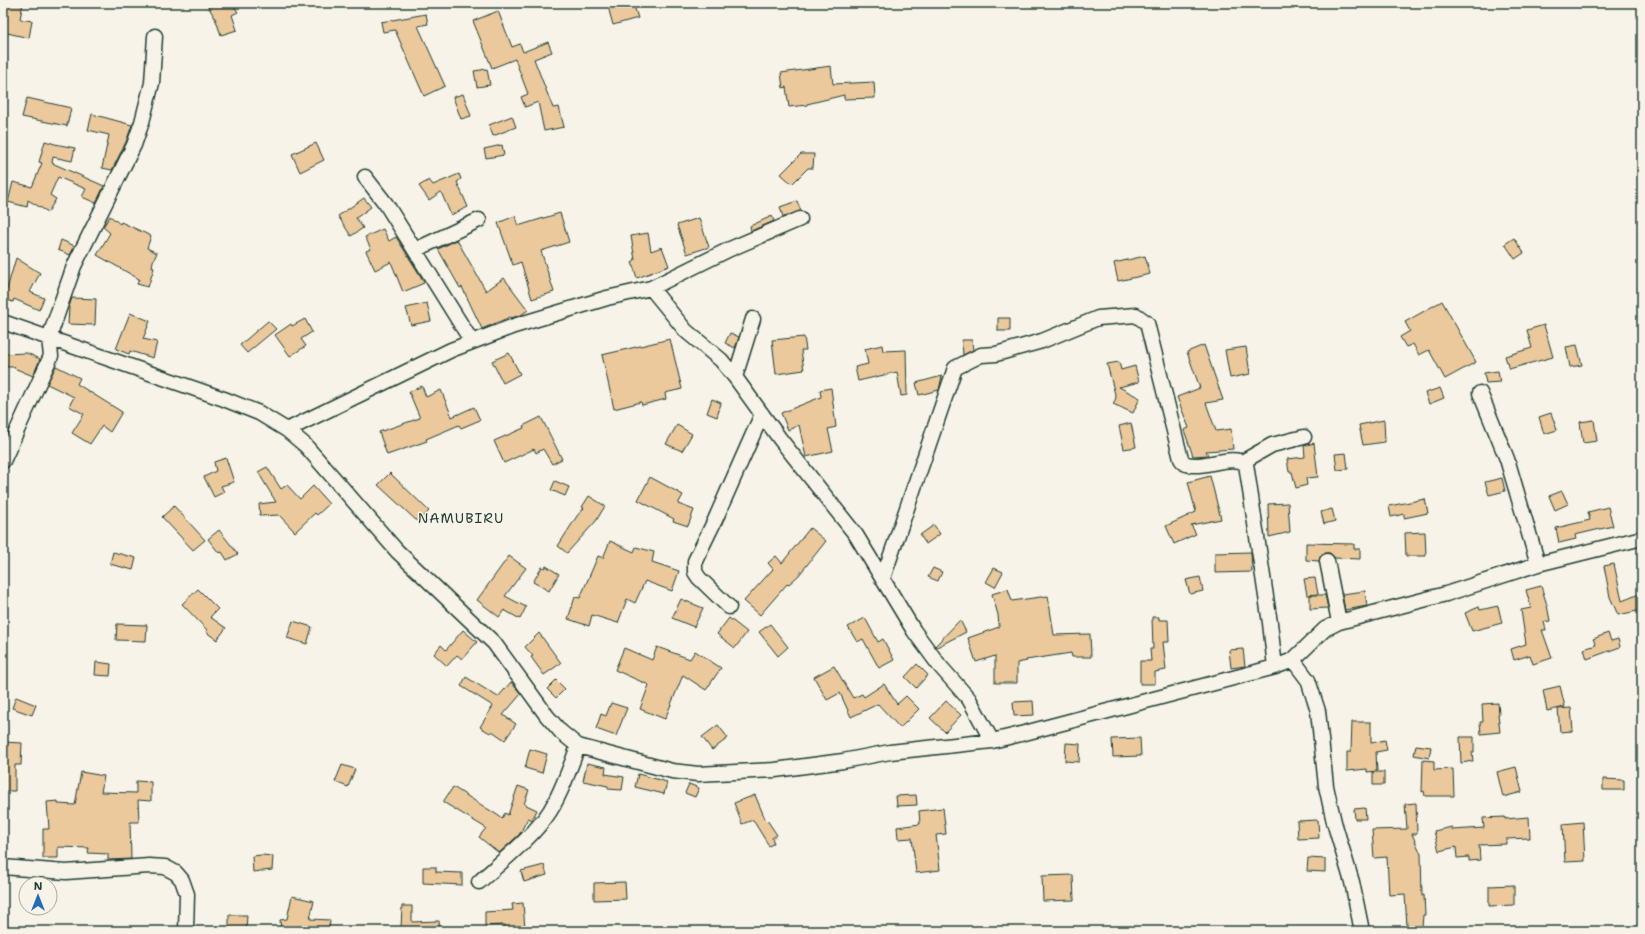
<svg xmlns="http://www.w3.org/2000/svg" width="1645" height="934" font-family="'Shantell Sans',sans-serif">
	<rect width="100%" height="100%" fill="#f7f3e8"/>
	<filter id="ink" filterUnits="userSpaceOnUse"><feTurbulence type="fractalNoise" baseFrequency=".025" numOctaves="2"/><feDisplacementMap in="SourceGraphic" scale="8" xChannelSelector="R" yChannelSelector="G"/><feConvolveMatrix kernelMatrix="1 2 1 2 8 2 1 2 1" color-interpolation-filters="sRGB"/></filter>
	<g filter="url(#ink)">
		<!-- building -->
		<path fill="#ebc99c" stroke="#1f3d34" d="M3 3H23L20 19 32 21 29 38 3 32Z
			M206 3H232L238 12 232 15 237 30 221 35 215 18Z
			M607 3H633L638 18 613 25Z
			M498 11 512 47 520 44 523 52 548 42 552 52 534 59 553 108 559 107 564 127 544 131 538 102 525 107 521 97 528 94 515 59 492 68 473 21Z
			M426 14 428 24 418 26 445 86 424 96 395 30 383 32 381 22Z
			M831 66 833 84 874 82 875 98 844 99V95L807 104V105L789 107 786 87 783 88 781 73Z
			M487 69 490 85 477 87 474 71Z
			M463 94 471 116 461 119 453 97Z
			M27 98 71 108 67 126 22 117Z
			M92 114 132 125 126 142 112 170 102 168 109 135 88 130Z
			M512 116 516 127 493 136 489 125Z
			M45 141 55 144 75 148 72 161 53 157 52 163 104 186 96 203 82 197 86 189 58 177 50 195 56 199 48 212 28 200 27 207 8 202 13 182 32 187 42 163 39 162Z
			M316 143 324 160 300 172 292 154Z
			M502 145 504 155 486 158 484 149Z
			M801 154H814L813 168H808L792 184 781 174Z
			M459 174 461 179 457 182 468 207 451 215 441 192 429 200 419 186 429 180 433 185Z
			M364 198 371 207 356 218 363 228 351 236 338 216Z
			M797 201 801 211 783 217 780 207Z
			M560 213 569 242 541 251 554 292 532 299 521 262 513 265 498 223 515 216 518 226Z
			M110 216 120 224 121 222 151 236 147 248 157 253 153 261 152 267 154 268 148 287 137 284 139 279 97 255 110 233 103 227Z
			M772 216 774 221 751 231 750 226Z
			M699 218 709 247 687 254 677 225Z
			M383 229 389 241 396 237 420 275 424 283 403 292 391 262 375 270 366 251 371 249 365 237Z
			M648 233 651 251 662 247 669 266 637 278 632 262 635 260 631 236Z
			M1514 238 1524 253 1515 259 1505 244Z
			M61 240 75 246 70 255 58 250Z
			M457 240 486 291 504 278 528 310 521 315 511 318 510 317 482 329 462 287 460 288 438 249Z
			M1145 256 1150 274 1118 281 1114 263Z
			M16 258 40 273 30 292 44 298 39 310 14 299 13 302 4 299Z
			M72 298 96 299 95 325 68 324 69 307Z
			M1442 301 1476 362 1445 379 1429 350 1419 355 1413 344 1406 347 1400 337 1410 331 1405 322Z
			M427 303 431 321 411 325 406 308Z
			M130 313 150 321 143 339 157 342 153 358 130 351 129 354 116 349Z
			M998 318H1010V331H998Z
			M305 319 312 332 301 339 306 346 290 356 275 335 291 324 292 326Z
			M268 321 276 329 247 353 240 345Z
			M1544 325 1553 357 1509 369 1505 356 1532 348 1527 330Z
			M730 333 739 337 735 348 725 343Z
			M804 337 806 350H801L804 370 776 374 772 340Z
			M670 339 682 389 665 393 666 399 642 405 641 402 614 409 602 355Z
			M962 340H972L973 350 963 355Z
			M882 345 883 351 906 350 907 395 901 396 897 372 858 381 855 367 868 364 865 349Z
			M1204 345 1223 400 1206 403 1216 431 1231 429 1233 449 1206 451 1208 455 1193 456 1184 430 1189 428 1177 397 1200 388 1187 352Z
			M1577 345 1582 365 1570 367 1566 347Z
			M1246 347 1250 374 1230 378 1225 350Z
			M27 353 40 359 33 376 14 368 15 367H3V354Z
			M509 353 520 374 503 383 492 361Z
			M1119 362 1121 370 1135 366 1139 382 1119 387 1140 398 1133 413 1113 404 1116 398 1107 364Z
			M56 366 80 378 77 384 122 412 110 432 102 426 90 444 72 433 84 414 69 406 74 397 47 384Z
			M1498 371 1500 382 1486 383 1484 373Z
			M942 376 939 390 919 395 916 383Z
			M422 386 426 397 441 390 452 417 474 407 480 420 461 428 459 425 426 439 427 441 387 455 379 432 420 418 409 392Z
			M831 388 836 427 828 429 833 451 806 457 799 425 788 430 781 413 821 397 820 390Z
			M1440 388 1444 398 1429 404 1425 393Z
			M712 399 721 403 717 417 707 413Z
			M1551 413 1557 430 1544 434 1539 417Z
			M541 417 562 459 552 464 543 449 536 453 534 449 504 463 494 441 524 428 523 426Z
			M1384 420 1385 442 1363 445 1359 425Z
			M1594 420 1597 441 1583 443 1580 422Z
			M1131 423 1136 447 1124 449 1119 426Z
			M677 425 692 434 682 451 666 444Z
			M1314 443 1318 477 1306 478 1307 485 1296 488 1292 472H1289L1287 459 1305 457 1304 446Z
			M1346 453 1348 469 1337 470 1335 454Z
			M226 458 234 482 221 486 224 492 214 497 204 477 216 471 214 462Z
			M267 467 281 489 287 485 300 499 313 486 329 504 317 515 315 513 295 532 279 515 260 516 259 504 276 502 258 472Z
			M390 473 429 511 418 522 378 485Z
			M1210 476 1221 519 1191 525 1196 534 1174 544 1166 526 1196 512 1188 482Z
			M650 477 683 495 678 504 694 510 688 526 673 521 674 519 638 500Z
			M1502 478 1505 491 1489 495 1485 482Z
			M555 481 569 487 565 496 551 490Z
			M1562 491 1568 504 1555 510 1549 496Z
			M589 496 605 506 596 521 567 553 558 546 577 516 584 508 582 507Z
			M1425 499 1428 513 1404 518V514L1391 517 1389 506Z
			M1288 503 1290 532 1269 537 1268 504Z
			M174 506 205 540 193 550 162 517Z
			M1608 507 1613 526 1575 535 1576 539 1559 543 1556 528 1590 520 1588 512Z
			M1332 509 1335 521 1324 524 1321 512Z
			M934 525 940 534 926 544 920 535Z
			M810 528 826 541 799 575 788 585 787 584 760 615 744 601 773 569 768 563 776 556 782 563Z
			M219 530 238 554 227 560 222 552 219 553 208 539Z
			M1425 532 1426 556H1406L1405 533Z
			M610 541 634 552 636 547 654 552 652 562 679 571 672 591 645 581 635 603 627 599 618 623 592 615 589 626 568 619 575 597 580 598 598 556 603 558Z
			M1306 543 1354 544V549H1360V559L1335 558 1330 553H1326L1321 555 1319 561 1306 560Z
			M113 552 136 558 133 570 110 564Z
			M1251 552 1252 572 1215 573V553Z
			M509 556 526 568 505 596 526 607 520 619 504 610 499 617 477 600Z
			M1614 564 1622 601 1642 593V610L1618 615 1610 597 1604 566Z
			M546 566 559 574 549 591 533 582 542 567 545 568Z
			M933 568 942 572 938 581 928 577Z
			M994 568 1003 572 995 587 986 582Z
			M1200 577 1203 591 1190 594 1186 580Z
			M1315 578 1318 594 1307 595 1304 579Z
			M1541 586 1547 605 1550 621 1544 622 1546 630H1542L1552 658 1533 664 1530 655 1514 660 1511 649 1526 644 1521 610 1531 608 1526 590Z
			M198 589 218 609 210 617 226 628 217 640 206 632 207 630 182 604Z
			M1008 589 1012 601 1048 596 1054 635 1090 634 1091 657H1072L1071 653 1026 660 1027 661 1017 663V683H995V656L976 662 968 638 999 627 998 615 992 594Z
			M1365 591 1367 606 1345 610 1342 594Z
			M1310 595H1325L1328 608 1310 609Z
			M681 599 703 608 694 627 672 618Z
			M1498 606 1502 623 1472 631 1465 613 1479 607 1480 610Z
			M1152 617H1159V620H1168L1169 642H1163L1166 670 1155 672V684H1140V661H1151L1150 649H1153Z
			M729 618 747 632 735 648 717 634Z
			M865 618 878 642 883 639 894 660 879 668 863 639 857 642 848 627Z
			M960 620 966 632 937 647 935 646Z
			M293 621 312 627 307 644 287 638Z
			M117 624 147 625 146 641 116 640Z
			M770 624 788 647 778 656 759 632Z
			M463 630 477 642 462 659 457 655 447 666 434 654 441 645 446 650Z
			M539 633 561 663 544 675 531 657 533 656 525 647Z
			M1608 633 1611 641 1618 639 1620 647 1587 659 1584 649 1596 645 1593 639Z
			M657 647 690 659 695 651 721 668 706 690 683 675 665 719 640 709 649 685 615 670 624 648 652 660Z
			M1243 649 1245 666 1231 668 1229 650Z
			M96 662 111 664 110 676 95 675Z
			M917 664 928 675 916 688 905 677Z
			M834 666 853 698 862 694 864 697 884 684 897 704 906 696 919 709 900 728 878 704 851 717 840 693 827 700 814 677Z
			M466 677 498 697 511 682 521 694 503 715 516 724 505 740 492 731 490 733 480 727 493 706 461 686Z
			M556 680 565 689 556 698 547 689Z
			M1560 686 1565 707 1547 711 1543 690Z
			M16 697 36 705 32 715 12 708Z
			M946 701 961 715 945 732 930 718Z
			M1033 701 1034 715 1014 716 1013 702Z
			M611 703 627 708 616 736 596 729 601 714 606 716Z
			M1498 703 1499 714H1498L1500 732 1481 734 1480 722H1483L1482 704Z
			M1571 708 1573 731 1560 732 1558 709Z
			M1352 722H1371V743L1385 740 1387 750 1376 752 1377 771 1367 772V769L1347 771V752H1351Z
			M718 725 728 738 712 750 702 737Z
			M1460 737H1474V752H1472L1473 761 1461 763Z
			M1140 738 1141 756 1113 757 1112 739Z
			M3 742 22 743 21 765H15V791H3Z
			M1066 743 1080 744 1079 762 1065 761Z
			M1416 745 1431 747 1429 758 1414 755Z
			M530 749 547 754 542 773 525 768Z
			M1423 760 1434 761V770L1453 769 1454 796H1425L1424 791 1422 792Z
			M587 763 606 767 605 774 624 777 622 790 608 789V786L583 781Z
			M342 765 355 769 348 787 335 782Z
			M1516 767 1522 792 1503 797 1497 772Z
			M81 772 104 776 101 792 136 793V781L151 782V801L138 800 139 822H130L131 859 108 860V854L88 853 89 848 58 847V858H43V829H49L47 802 58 801V804L75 805Z
			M1373 772H1384V785H1373Z
			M638 774 667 782 664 794 635 787Z
			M1603 779 1624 780V790H1603Z
			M689 784 699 788 695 797 685 793Z
			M518 786 529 790 524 804 537 810 532 820 528 818 519 835 499 853 479 837 486 828 443 802 453 787 502 818 505 813 508 815Z
			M755 795 766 821 767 820 777 835 772 838 774 843 769 846 753 820 742 824 734 803Z
			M916 795 917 805 897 806 896 796Z
			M1416 803 1417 834H1412L1421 854 1422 896 1424 895 1425 915H1423L1422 927H1407L1405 894 1389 895 1387 857 1374 858 1372 830 1407 829 1405 804Z
			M943 808 946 834 936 835 940 870 916 873 912 838 898 839 897 827 920 824 919 811Z
			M1365 808 1366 819H1355L1354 809Z
			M1505 817V819L1529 817 1530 838 1506 839V844L1479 845 1480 860 1469 861V857L1457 858 1456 847 1439 851 1434 831 1452 827V830L1484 828 1483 818Z
			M1318 820 1319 838 1298 839 1297 821Z
			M1583 822 1585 861 1565 862 1563 824Z
			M262 855 273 856 272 870 253 872 252 856Z
			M1308 858 1325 859V872L1307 871Z
			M544 865 547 875 524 882 521 871Z
			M423 867H436V872L462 873V885L423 883Z
			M1073 875 1074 900 1043 901 1042 876Z
			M625 882 626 899 594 900V883Z
			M1514 885V905L1489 906V886Z
			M292 896 314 901 310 919 330 920 329 931H281L280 920 287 919Z
			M523 903 525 929 505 930V925L485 926V912L513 910 512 904Z
			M402 906H412V922L439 921 440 931H404V928H401Z
			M229 915H247L246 931H229Z"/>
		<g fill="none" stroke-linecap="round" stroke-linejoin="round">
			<defs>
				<path id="minor" d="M365 177 386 204 472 342
					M415 250 479 220
					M651 288 686 331 721 360 735 377 780 439 856 535 914 631 939 665 969 699 992 741
					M3 322 224 399 259 413 287 430 305 445 397 551 494 643 547 716 561 732 578 746 672 771 698 774 775 770 843 761 890 752 992 741 1017 735 1275 667 1293 660 1325 629 1339 622 1446 594 1538 564 1642 538
					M735 377 753 319
					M1480 393 1507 459 1538 564
					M287 430 451 350 514 326 607 298 651 288 730 249 800 219
					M3 461 51 356 49 338 74 266 134 145 142 122 152 83 155 36
					M1242 462 1272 445 1304 437
					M1327 561 1339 622
					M883 578 955 368 981 355 996 354 1042 341 1098 318 1136 315 1147 323 1181 459 1184 463C1202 471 1230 453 1246 464L1270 623 1275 667
					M729 607 699 578 695 572V561L715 520 762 414
					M1293 660 1308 680 1318 711 1326 786 1334 822 1352 882 1362 931
					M3 867 66 872 149 866 165 867 176 873 182 880 187 894 186 931
					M479 882C501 862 535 835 550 811 562 791 570 768 578 746"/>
			</defs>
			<!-- minor casing -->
			<use href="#minor" stroke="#1f3d34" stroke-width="17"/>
			<!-- minor -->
			<use href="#minor" stroke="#f7f3e8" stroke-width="14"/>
		</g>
	</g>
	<g text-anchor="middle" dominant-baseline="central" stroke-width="3" stroke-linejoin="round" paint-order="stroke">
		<!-- quarter labels -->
		<g font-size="14" letter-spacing="1" fill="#1f3d34" stroke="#f7f3e8">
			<text x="461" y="518">NAMUBIRU</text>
		</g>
	</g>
	<!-- margin -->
	<rect width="1645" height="934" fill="none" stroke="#f7f3e8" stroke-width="16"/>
	<rect x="8" y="8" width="1629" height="918" fill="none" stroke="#1f3d34" stroke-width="1.5" filter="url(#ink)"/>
	<!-- north arrow -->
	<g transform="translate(38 896)"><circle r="19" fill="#f7f3e8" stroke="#a1aaa0"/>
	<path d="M0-3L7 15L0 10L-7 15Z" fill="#1f6fb2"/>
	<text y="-6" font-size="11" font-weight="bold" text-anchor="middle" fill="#1f3d34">N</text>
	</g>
</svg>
